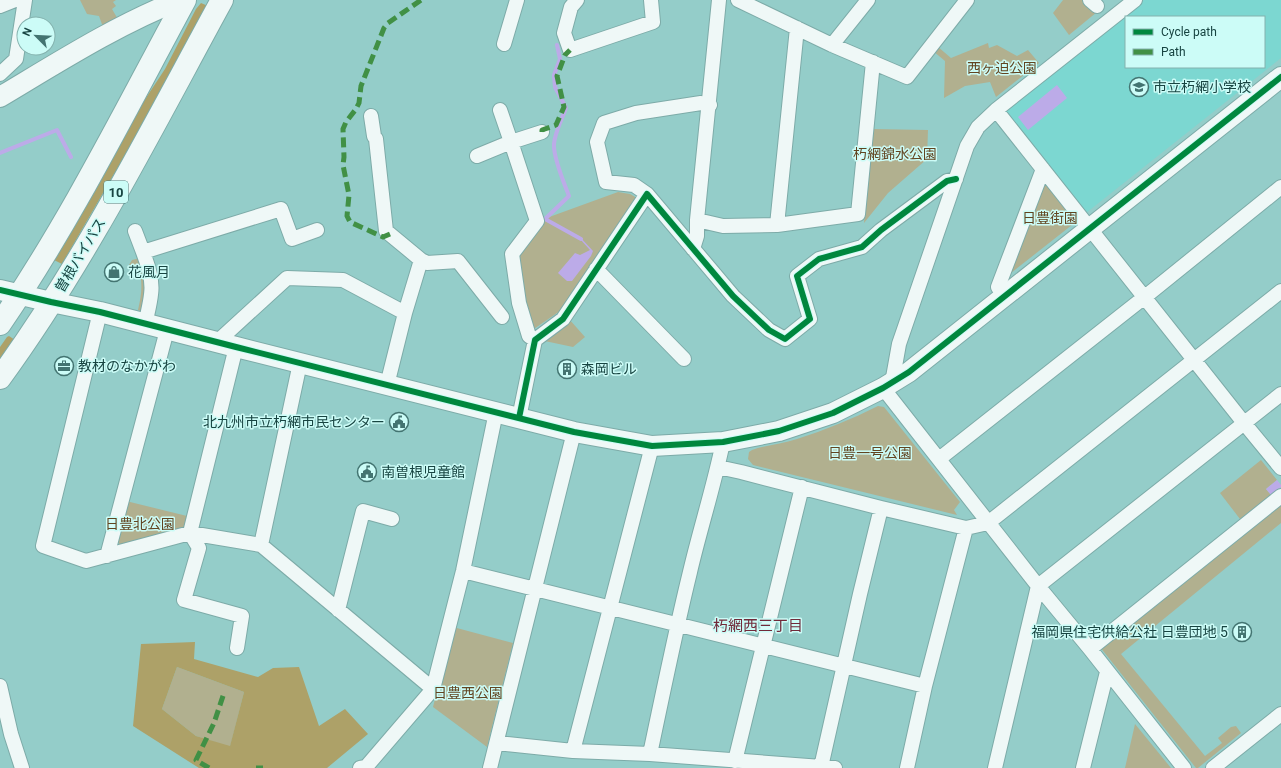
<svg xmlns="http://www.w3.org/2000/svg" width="1281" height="768" font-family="Roboto,'Noto Sans JP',sans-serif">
	<rect width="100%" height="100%" fill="#94cdc9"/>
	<!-- built -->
	<path fill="#7cd7d1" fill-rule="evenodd" d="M1144 0H1281V58L1086 213 1006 114 1008 108ZM1126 17H1264V67H1126Z"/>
	<!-- green -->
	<path fill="#b1b08f" d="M80 0H116L113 2 116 6 112 9 119 21 104 30 99 16 87 14Z
		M1063 0H1084L1097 12 1069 35 1053 13Z
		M988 43 989 48 997 45 1017 56 1028 50 1039 63 996 97 990 82 965 86 944 98 945 61 933 51 937 46 951 58Z
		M872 129 928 130 927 159 888 193 864 223Z
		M1043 184H1046L1077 221 1011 273 1010 271Z
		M618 192 630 194 637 198 560 311 531 331 516 257 541 220Z
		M140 258 146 273 144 306 140 311 138 310C142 293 143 282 138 265H129L132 260Z
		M569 319 585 337 573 347 540 340Z
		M878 406 884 407 960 502 954 510 957 515 753 465 748 459 749 452 752 450C766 445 782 444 797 439 825 430 852 419 878 406Z
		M1261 460 1277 480 1266 489 1271 495 1240 519 1220 493Z
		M126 501 187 516 183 532 122 547 116 540Z
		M1281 502V523L1121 654 1205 756 1222 743 1218 738 1231 727 1236 726 1241 733 1198 768H1196L1100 647Z
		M453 627 513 643 487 747 433 707Z
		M177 667 244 692 230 747 196 736 162 709Z
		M1135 724 1171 768H1125Z"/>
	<!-- forest -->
	<path fill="#ada168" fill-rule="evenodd" d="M201 3 208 6 149 123 114 174 62 264 54 260V257L134 116 165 69 196 9Z
		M9 336 15 340 0 366V347L7 337Z
		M195 642 194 659 258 677 273 668 299 667 319 726 345 709 368 734 327 768H199L133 726 141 644ZM177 667 244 692 230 746 196 736 162 709Z"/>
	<!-- water -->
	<path fill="#bcabe8" d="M1057 85 1067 98 1028 130 1018 117Z
		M581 238 593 251 591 256 572 281H567L558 273 575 253 580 255 590 250 580 239Z
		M1277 480 1281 485V487L1271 495 1266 489Z"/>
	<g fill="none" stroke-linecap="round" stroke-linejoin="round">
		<!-- stream -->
		<path stroke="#bcabe8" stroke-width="4" d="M557 45 560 59 554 75 555 87 566 108C562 119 555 132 554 144 553 157 564 183 569 196L545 219 581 239
			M0 153 57 130 71 157"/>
		<defs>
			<path id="street" d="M577 0 571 7 564 33 570 50 653 22 651 0
				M719 0 697 220 723 226 777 225 858 214 873 62
				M738 0 832 45 907 77 967 0
				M1090 0 1097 6
				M0 6 15 0
				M504 44 517 0
				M832 45 868 0
				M0 74 16 59 25 0
				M996 110 1244 423 1281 468
				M371 116 374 136 376 139 386 231 421 260 427 263 458 261 502 317
				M477 156 511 142 500 110
				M647 194 634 185 606 182 597 142 604 123 636 113 701 103 710 105
				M777 225 797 28
				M135 231 143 252
				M693 249 697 236V220
				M596 269 684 359
				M1004 296 998 287 1043 169
				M100 312 43 546 86 561 190 533 261 545 433 689
				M145 324C153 292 155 283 143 252L281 209 292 239 317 230
				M535 340 529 336 519 303 512 254 537 221 511 142 542 132
				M217 342 287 278 343 280 405 313
				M236 347 190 533 199 548 184 600 242 616 237 648
				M892 383 899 344 967 146 978 127 996 110 1135 0
				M387 385 405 313 421 260
				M883 388 1038 586 1090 649 1184 768
				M519 418 535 340 563 319 647 194 733 296 769 330 785 339 810 319 797 276 819 259 862 247 881 230 947 181 956 179
				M939 459 1151 292 1281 187
				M718 467 741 472 881 508 966 528 988 523 1281 291
				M261 545 300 363
				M107 556 167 330
				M463 571 925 686
				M338 610 363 511 392 519
				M1090 649 1281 496
				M0 686 11 734 22 768
				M497 743 573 751 650 754 835 768
				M573 751 652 446
				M650 754C663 693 675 633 690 572 700 529 714 486 723 442
				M735 761 802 487
				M821 767 860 594 881 508
				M360 768 366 767 433 689 463 571 496 412
				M490 768 574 432
				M907 768 925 686 966 528
				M995 768 1038 586 1281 394
				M1083 768 1107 672
				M1213 768 1281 714"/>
			<path id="secondary" d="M0 97C57 63 118 24 180 0
				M0 290 51 302 100 312 236 347 574 432 652 446 723 442 779 431 833 413 883 388 909 372 1281 77"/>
			<path id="highway" d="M0 324C70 222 126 109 185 0
				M0 378C86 260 152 128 222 0"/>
		</defs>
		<!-- street casing -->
		<use href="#street" stroke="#7daba8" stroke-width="16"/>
		<!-- secondary casing -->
		<use href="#secondary" stroke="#7daba8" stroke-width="22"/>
		<!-- highway casing -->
		<use href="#highway" stroke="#7daba8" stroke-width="24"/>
		<!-- street -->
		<use href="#street" stroke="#eff8f7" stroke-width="14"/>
		<!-- secondary -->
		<use href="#secondary" stroke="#eff8f7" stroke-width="20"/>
		<!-- highway -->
		<use href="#highway" stroke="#eff8f7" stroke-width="22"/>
		<!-- quiet -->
		<path stroke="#419045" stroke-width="5" stroke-dasharray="10 5" stroke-linecap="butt" d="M542 132V130L556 125 564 107 557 76 565 55 570 50
			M390 234 383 237 350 222 347 216 349 195 343 165 344 157 343 129 346 122 356 109 359 103 361 86 384 28 388 23 421 0
			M209 768 196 760 214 723 224 693
			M256 768H263"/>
		<defs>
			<path id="cycleway" d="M0 290 51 302 100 312 236 347 574 432 652 446 723 442 779 431 833 413 883 388 909 372 1281 77
				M519 418 535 340 563 319 647 194 733 296 769 330 785 339 810 319 797 276 819 259 862 247 881 230 947 181 956 179"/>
		</defs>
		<!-- cycleway casing -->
		<use href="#cycleway" stroke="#ccfcf7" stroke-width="8"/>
		<!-- cycleway -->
		<use href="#cycleway" stroke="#00873e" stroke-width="6"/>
	</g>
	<!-- icons -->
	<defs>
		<symbol id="school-ring" viewBox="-11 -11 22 22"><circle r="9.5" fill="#ccfcf7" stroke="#437471" stroke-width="1.5"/><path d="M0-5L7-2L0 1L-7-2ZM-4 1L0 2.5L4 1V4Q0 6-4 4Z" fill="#437471"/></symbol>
		<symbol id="shop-ring" viewBox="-11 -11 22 22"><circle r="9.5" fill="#ccfcf7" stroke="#437471" stroke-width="1.5"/><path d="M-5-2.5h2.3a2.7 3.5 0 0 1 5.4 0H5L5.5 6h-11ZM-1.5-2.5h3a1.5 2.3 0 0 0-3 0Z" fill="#437471"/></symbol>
		<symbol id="office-ring" viewBox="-11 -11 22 22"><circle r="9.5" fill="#ccfcf7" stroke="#437471" stroke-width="1.5"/><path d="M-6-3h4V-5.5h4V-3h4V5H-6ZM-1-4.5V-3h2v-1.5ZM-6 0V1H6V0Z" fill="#437471"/></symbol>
		<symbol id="building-ring" viewBox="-11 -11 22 22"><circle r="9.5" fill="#ccfcf7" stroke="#437471" stroke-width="1.5"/><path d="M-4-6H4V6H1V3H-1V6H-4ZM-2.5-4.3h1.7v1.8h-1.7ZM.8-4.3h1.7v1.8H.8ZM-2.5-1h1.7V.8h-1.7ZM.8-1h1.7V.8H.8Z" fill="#437471"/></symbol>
		<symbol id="civic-ring" viewBox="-11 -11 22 22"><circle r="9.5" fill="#ccfcf7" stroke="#437471" stroke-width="1.5"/><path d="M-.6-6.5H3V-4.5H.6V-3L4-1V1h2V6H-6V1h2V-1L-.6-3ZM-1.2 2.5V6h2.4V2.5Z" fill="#437471"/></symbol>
	</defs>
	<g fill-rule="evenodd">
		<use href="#school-ring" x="1128" y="76" width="22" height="22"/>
		<use href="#shop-ring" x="103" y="261" width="22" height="22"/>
		<use href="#office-ring" x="53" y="355" width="22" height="22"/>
		<use href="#building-ring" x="556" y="358" width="22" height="22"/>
		<use href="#civic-ring" x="388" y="411" width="22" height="22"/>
		<use href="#civic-ring" x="356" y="461" width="22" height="22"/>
		<use href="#building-ring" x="1231" y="621" width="22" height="22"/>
	</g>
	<g text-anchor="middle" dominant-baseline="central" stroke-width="3" stroke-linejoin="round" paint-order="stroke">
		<!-- shield labels -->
		<rect fill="#ccfcf7" stroke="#4d7b78" stroke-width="1" x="104" y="181" width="24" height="22" rx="3"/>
		<g font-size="13" font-weight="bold" fill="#174441">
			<text x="116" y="192">10</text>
		</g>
		<!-- park labels -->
		<g font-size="14" fill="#624420" stroke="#ccfcf7">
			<text x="1002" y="68">西ヶ迫公園</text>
			<text x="895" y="154">朽網錦水公園</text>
			<text x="1050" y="218">日豊街園</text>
			<text x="870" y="453">日豊一号公園</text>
			<text x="140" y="524">日豊北公園</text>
			<text x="468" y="693">日豊西公園</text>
		</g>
		<!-- poi labels -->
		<g font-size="14" fill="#174441" stroke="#ccfcf7" text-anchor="start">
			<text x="1153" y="87">市立朽網小学校</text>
			<text x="128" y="272">花風月</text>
			<text x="78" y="366">教材のなかがわ</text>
			<text x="581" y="369">森岡ビル</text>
			<text x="385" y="422" text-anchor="end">北九州市立朽網市民センター</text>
			<text x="381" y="472">南曽根児童館</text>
			<text x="1228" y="632" text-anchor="end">福岡県住宅供給公社 日豊団地 5</text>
		</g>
		<!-- street labels -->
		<g font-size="14" fill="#174441" stroke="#ccfcf7">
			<text transform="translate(80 255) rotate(-59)">曽根バイパス</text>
		</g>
		<!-- neighbourhood labels -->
		<g font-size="15" fill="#712a3a" stroke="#ccfcf7">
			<text x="758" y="626">朽網西三丁目</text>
		</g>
	</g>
	<!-- legend -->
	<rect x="1125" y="16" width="140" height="52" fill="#ccfcf7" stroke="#84b2ae"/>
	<rect x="1133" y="29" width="20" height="6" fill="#00873e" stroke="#84b2ae"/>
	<text x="1161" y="36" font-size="12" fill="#174441">Cycle path</text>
	<rect x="1133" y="49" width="20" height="6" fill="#419045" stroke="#84b2ae"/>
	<text x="1161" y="56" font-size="12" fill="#174441">Path</text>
	<!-- north arrow -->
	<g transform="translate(36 36) rotate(294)"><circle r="19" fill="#ccfcf7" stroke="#84b2ae"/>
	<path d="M0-3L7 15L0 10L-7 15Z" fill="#437471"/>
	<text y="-6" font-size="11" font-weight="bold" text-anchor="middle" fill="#174441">N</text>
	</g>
</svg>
